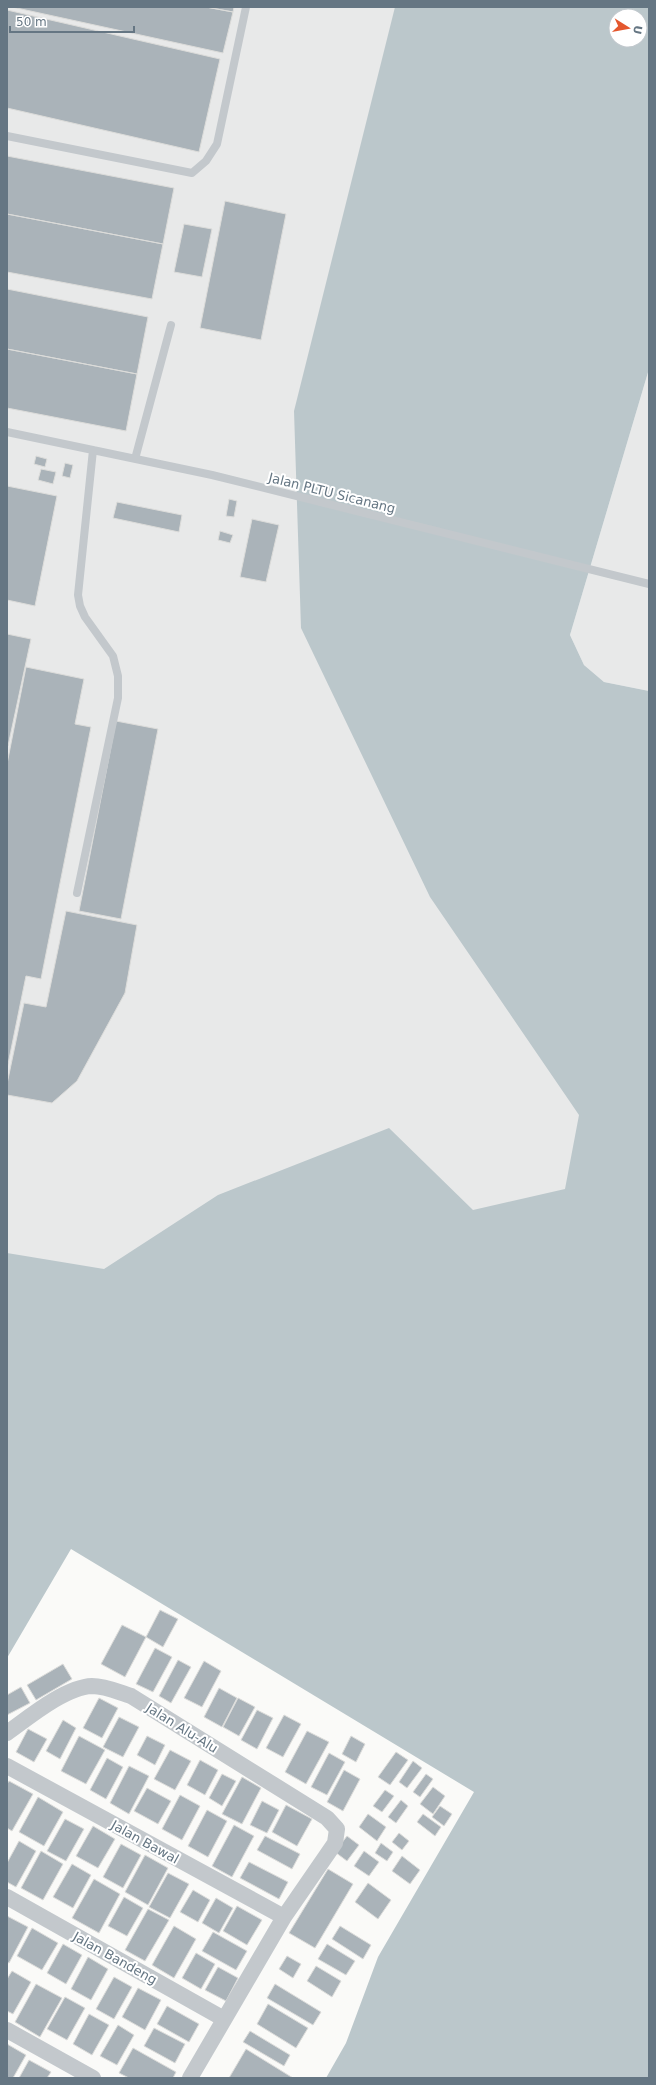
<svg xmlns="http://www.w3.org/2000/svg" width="656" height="2085" font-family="'DejaVu Sans',sans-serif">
	<rect width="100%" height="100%" fill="#fafaf8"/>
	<!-- built -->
	<path fill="#e8e9e9" d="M7 7H468L619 1106 589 1236 105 1301 7 1274Z
		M649 369V691L604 682 584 665 570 635Z"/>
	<!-- water -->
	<path fill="#bbc7cb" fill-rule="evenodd" d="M395 7H649V369L570 635 584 665 604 682 649 691V2078H326L346 2043 378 1957 474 1792 71 1549 7 1658V1253L104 1269 218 1195 389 1128 473 1210 565 1189 579 1115 430 897 301 628 294 411ZM616 16H640V40H616Z"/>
	<!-- building -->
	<path fill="#aab3b9" stroke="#dcdcda" d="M12 7H206L233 12 223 53Z
		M206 7H234L233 12Z
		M7 10 220 59 199 152 7 108Z
		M7 156 174 188 163 244 7 214Z
		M225 201 286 214 261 340 200 328Z
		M7 214 163 244 152 299 7 272Z
		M184 224 212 229 202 277 174 272Z
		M7 289 148 317 137 374 7 349Z
		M7 349 137 374 126 431 7 408Z
		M36 456 47 459 45 467 34 464Z
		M65 463 73 465 70 478 62 476Z
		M41 469 56 472 53 484 38 480Z
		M7 486 57 496 35 606 7 600Z
		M229 499 237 501 234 517 226 516Z
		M117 502 182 515 179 532 113 518Z
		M252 519 279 525 266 582 240 577Z
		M220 531 233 535 230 543 218 540Z
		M7 634 31 639 8 746H7Z
		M26 667 84 679 75 724 91 727 41 979 26 976 7 1069V764Z
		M116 721 158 729 121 919 79 911Z
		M66 911 137 925 125 993 77 1081 52 1103 7 1095V1084L24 1003 46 1007Z
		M160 1610 178 1619 163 1647 146 1637Z
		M122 1625 146 1637 125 1677 101 1664Z
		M155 1648 172 1657 153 1692 136 1684Z
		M178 1660 191 1667 171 1703 159 1696Z
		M204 1661 221 1671 202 1707 184 1698Z
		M63 1664 72 1679 36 1700 27 1685Z
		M21 1687 30 1703 7 1715V1695Z
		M219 1688 237 1698 222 1727 204 1717Z
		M99 1698 118 1708 102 1738 83 1728Z
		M238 1698 255 1707 239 1736 223 1727Z
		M257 1710 273 1718 257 1749 241 1740Z
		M284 1715 301 1724 283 1757 266 1748Z
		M119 1717 139 1727 123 1757 103 1747Z
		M63 1720 76 1728 60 1759 46 1751Z
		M28 1729 47 1739 34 1762 16 1752Z
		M307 1731 329 1742 306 1784 285 1772Z
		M79 1736 105 1750 86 1784 61 1771Z
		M147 1736 165 1745 155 1765 137 1755Z
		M351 1736 365 1744 356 1762 342 1754Z
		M170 1750 191 1761 175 1790 154 1779Z
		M396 1752 408 1760 390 1785 378 1777Z
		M329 1753 345 1762 327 1795 311 1787Z
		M107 1758 123 1767 106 1799 90 1790Z
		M200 1760 218 1770 205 1795 187 1785Z
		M413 1761 422 1768 407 1788 399 1782Z
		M129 1766 149 1776 129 1814 110 1803Z
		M344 1770 360 1779 343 1811 327 1802Z
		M222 1774 236 1781 222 1806 209 1798Z
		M426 1774 433 1779 420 1797 413 1792Z
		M242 1777 261 1788 242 1824 222 1814Z
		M9 1781 33 1794 12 1831 7 1828V1784Z
		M433 1787 445 1796 433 1814 420 1804Z
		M147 1788 171 1801 158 1824 134 1811Z
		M385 1790 394 1796 382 1812 373 1806Z
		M180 1795 200 1806 182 1840 162 1829Z
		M38 1797 63 1812 44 1846 19 1832Z
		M401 1800 408 1806 396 1823 388 1817Z
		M262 1801 279 1810 267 1833 250 1825Z
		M286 1805 312 1819 297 1846 272 1832Z
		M440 1806 452 1814 444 1826 432 1817Z
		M207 1810 227 1821 208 1857 188 1846Z
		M368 1814 386 1827 377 1841 359 1827Z
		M423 1814 441 1827 435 1836 417 1822Z
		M65 1819 84 1829 66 1861 47 1851Z
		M234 1825 254 1836 232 1877 212 1866Z
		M93 1826 115 1839 98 1868 76 1856Z
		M399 1833 409 1841 402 1850 392 1842Z
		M265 1836 300 1854 292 1869 257 1850Z
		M347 1836 359 1845 347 1861 335 1852Z
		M19 1841 36 1851 16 1887 7 1882V1863Z
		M381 1843 393 1852 387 1861 375 1853Z
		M121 1844 141 1855 123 1888 103 1877Z
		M41 1851 63 1864 43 1900 21 1888Z
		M364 1851 379 1862 369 1876 354 1866Z
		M145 1855 168 1868 148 1905 125 1892Z
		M402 1856 420 1870 410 1884 392 1871Z
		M249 1862 288 1882 279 1899 240 1878Z
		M72 1864 91 1875 73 1908 53 1897Z
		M328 1869 353 1884 315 1948 289 1933Z
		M168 1873 189 1884 170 1918 149 1907Z
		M94 1879 120 1894 99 1933 72 1918Z
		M368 1883 391 1900 378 1919 355 1902Z
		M193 1890 210 1900 198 1922 180 1912Z
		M124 1897 143 1908 127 1936 108 1926Z
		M216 1898 233 1908 219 1933 202 1923Z
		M237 1906 262 1920 247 1945 223 1931Z
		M148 1909 169 1920 145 1961 125 1950Z
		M7 1916 28 1927 9 1963 7 1962Z
		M174 1926 196 1939 174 1978 152 1965Z
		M340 1926 371 1945 363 1959 332 1939Z
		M32 1928 58 1943 42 1970 17 1956Z
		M213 1932 247 1951 236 1970 202 1951Z
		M63 1944 82 1955 66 1984 47 1973Z
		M327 1944 355 1961 346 1975 318 1959Z
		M196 1953 215 1964 201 1989 182 1978Z
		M287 1956 301 1964 293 1978 279 1969Z
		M88 1957 108 1969 91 2000 71 1989Z
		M316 1966 341 1981 332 1997 307 1981Z
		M218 1967 238 1978 226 2001 205 1990Z
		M12 1971 31 1982 13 2014 7 2011V1979Z
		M114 1977 132 1987 114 2019 96 2009Z
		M36 1984 62 1998 40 2037 15 2022Z
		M275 1984 321 2012 313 2025 267 1998Z
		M138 1988 161 2000 145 2030 122 2017Z
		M65 1997 85 2008 67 2040 47 2029Z
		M268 2004 308 2028 296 2048 257 2024Z
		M167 2006 199 2024 189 2042 157 2024Z
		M89 2014 109 2025 92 2055 73 2044Z
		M118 2025 134 2035 117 2065 100 2056Z
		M154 2028 185 2044 175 2063 144 2046Z
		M250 2031 290 2055 284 2066 243 2042Z
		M7 2044 26 2055 13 2078H7Z
		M133 2048 176 2072 173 2078H129L119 2073Z
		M246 2049 293 2078H229Z
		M29 2060 51 2072 47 2078H19Z"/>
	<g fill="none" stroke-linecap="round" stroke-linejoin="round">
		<!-- service -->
		<path stroke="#c3c8cc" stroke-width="8" d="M7 136 192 173 206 161 217 144 246 7
			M7 432 212 475 649 584
			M135 459 171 325
			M77 893 118 698V676L113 656 85 617 80 606 78 595 93 450"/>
		<!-- minor -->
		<path stroke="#c3c8cc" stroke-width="16" d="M7 1733C28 1718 65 1687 92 1686 106 1686 118 1692 131 1696L327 1818 337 1829 335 1843 284 1917 190 2078
			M7 1766 284 1917
			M7 1897 224 2019
			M7 2030 93 2078"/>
	</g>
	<g text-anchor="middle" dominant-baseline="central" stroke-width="4" stroke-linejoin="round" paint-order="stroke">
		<!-- street labels -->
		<g font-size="13" fill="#657683" stroke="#fff">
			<text transform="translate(332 493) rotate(14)">Jalan PLTU Sicanang</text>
			<text transform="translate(182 1728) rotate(32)">Jalan Alu-Alu</text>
			<text transform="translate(145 1842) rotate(29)">Jalan Bawal</text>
			<text transform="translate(115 1958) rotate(29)">Jalan Bandeng</text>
		</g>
	</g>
	<!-- border -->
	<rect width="656" height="2085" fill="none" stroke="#657683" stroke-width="16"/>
	<!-- north arrow -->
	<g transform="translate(628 28) rotate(101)"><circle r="19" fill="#ffffff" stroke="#c1c8cd"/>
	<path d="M0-3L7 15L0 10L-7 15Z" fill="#e4572e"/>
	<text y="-6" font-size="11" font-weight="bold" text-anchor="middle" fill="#657683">U</text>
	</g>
	<!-- scale -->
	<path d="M10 26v6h124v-6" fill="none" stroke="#657683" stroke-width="2"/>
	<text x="16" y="26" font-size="12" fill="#657683" stroke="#ffffff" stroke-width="3" paint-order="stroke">50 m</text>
</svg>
